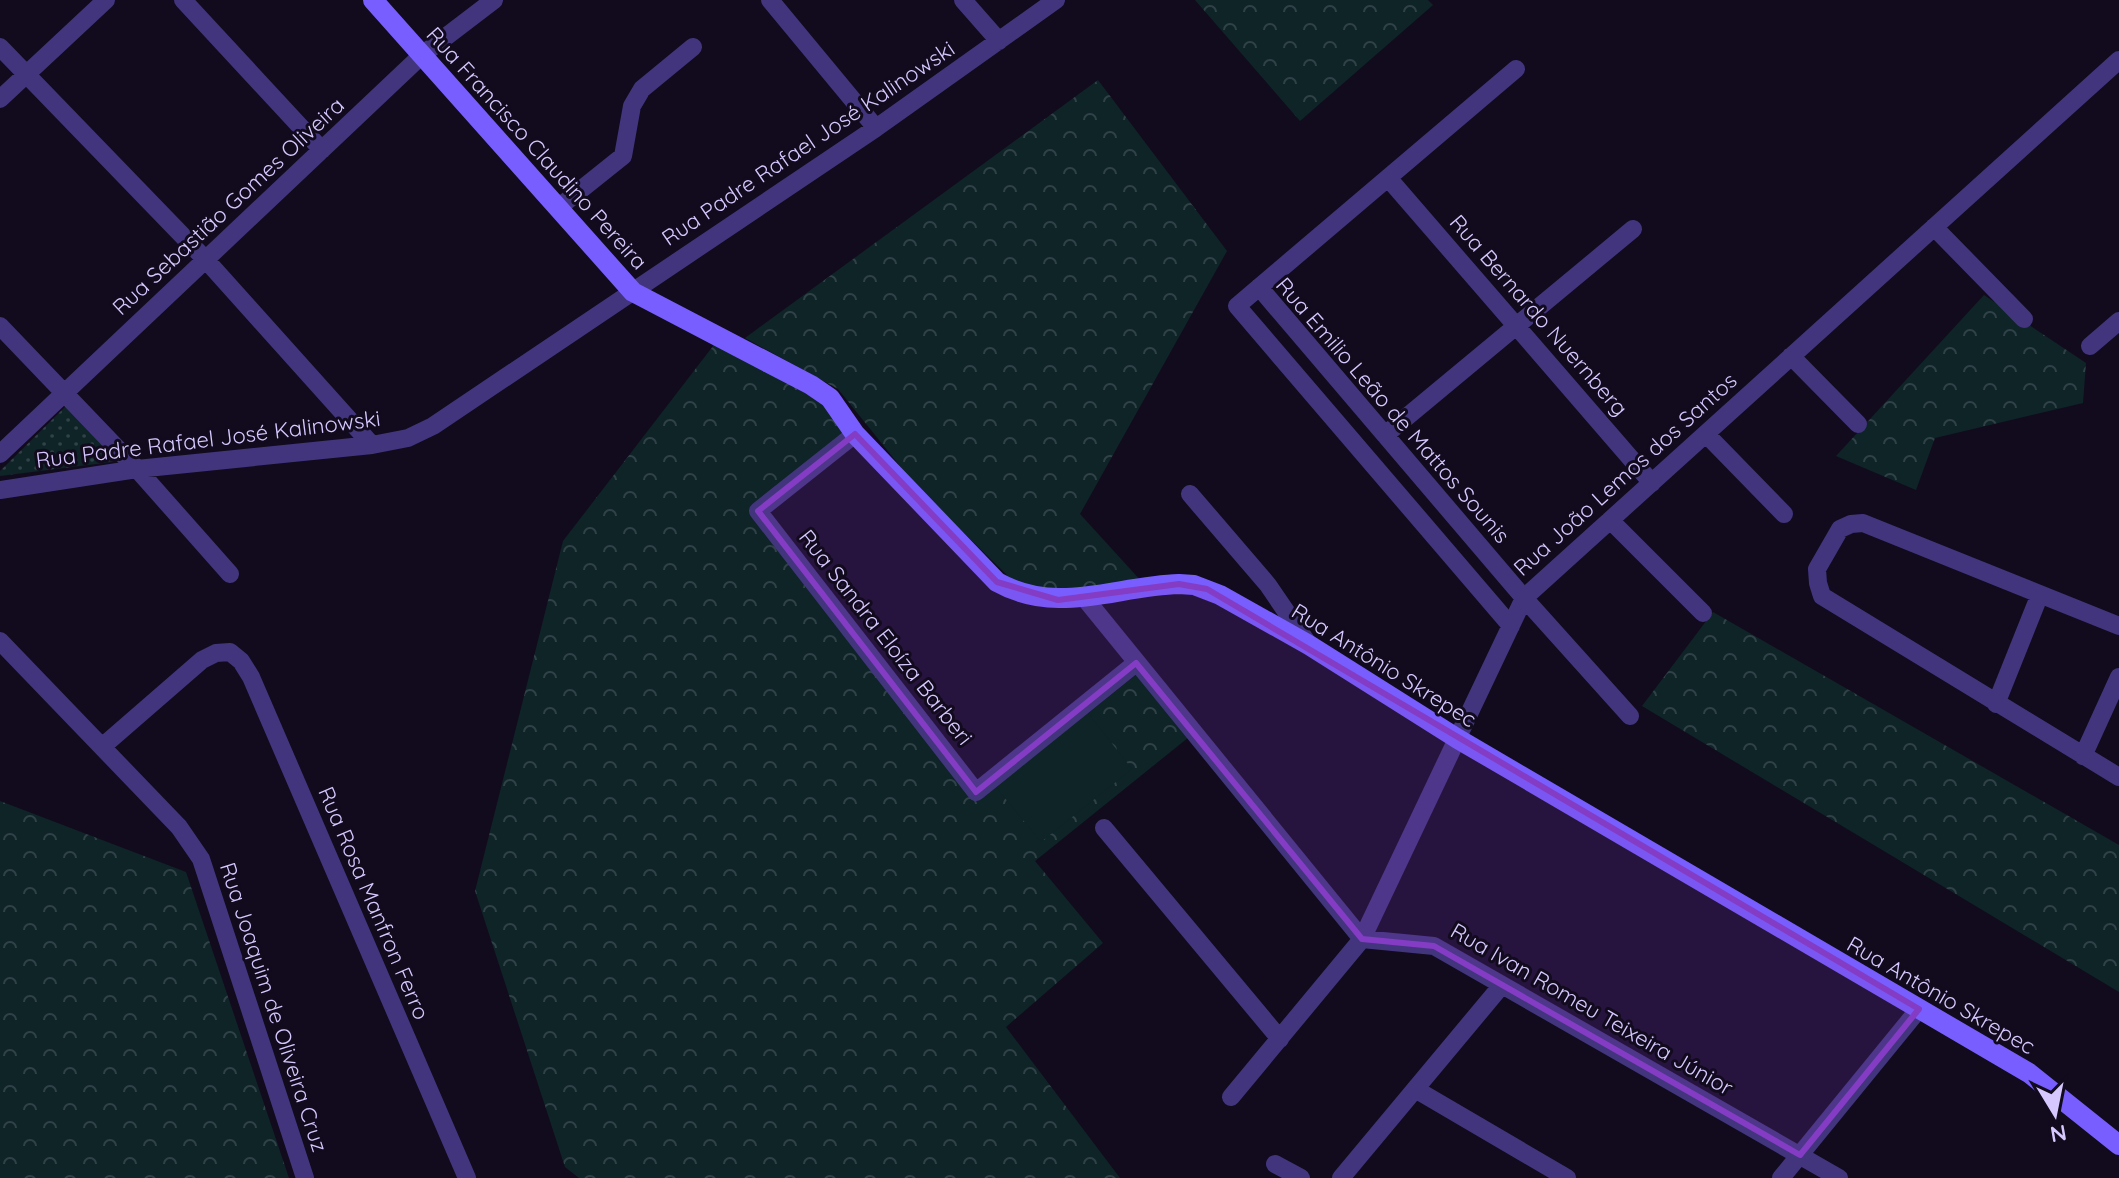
<svg xmlns="http://www.w3.org/2000/svg" width="2119" height="1178" font-family="Quicksand,sans-serif">
	<defs>
		<pattern id="grass-dots" width="8" height="8" patternUnits="userSpaceOnUse" patternTransform="scale(2)"><rect width="8" height="8" fill="#0e2427"/><path d="M2 2h.1M6 6h.1" fill="none" stroke="#304247" stroke-width="1.8" stroke-linecap="round"/></pattern>
		<pattern id="forest-crowns" width="20" height="18" patternUnits="userSpaceOnUse" patternTransform="scale(2)"><rect width="20" height="18" fill="#0e2427"/><path d="M2 6a3 3 0 1 1 6 0M12 15a3 3 0 1 1 6 0" fill="none" stroke="#304247"/></pattern>
	</defs>
	<rect width="100%" height="100%" fill="#110b1d"/>
	<!-- grass -->
	<path fill="url(#grass-dots)" d="M67 405 120 461 0 476V471Z"/>
	<!-- forest -->
	<path fill="url(#forest-crowns)" d="M1195 0H1428L1433 5 1300 121Z
		M1098 80 1227 251 1080 514 1142 582 1076 591 1015 589 1007 575 916 486 838 389 745 338Z
		M1984 295 2086 363 2083 403 1935 438 1916 490 1836 456Z
		M720 337 799 379 855 434 759 511 982 798 1137 674 1189 737 1035 861 1103 943 1006 1027 1120 1178H579L565 1167 475 891 563 541Z
		M1713 612 2119 845V992L1642 706Z
		M0 801 186 872 289 1178H0Z"/>
	<!-- pitch -->
	<path fill="#0e2427" d="M1088 713 1132 769 1041 842 996 787Z"/>
	<g fill="none" stroke-linecap="round" stroke-linejoin="round">
		<!-- street -->
		<path stroke="#42357d" stroke-width="18" d="M183 0 322 150
			M770 0 876 128
			M963 0 999 41
			M0 47 206 260 372 445
			M0 99 106 0
			M1389 179 1652 483
			M558 208 623 156 632 106 642 89 693 47
			M1934 227 2024 319
			M1259 287 1524 598 1630 716
			M0 326 137 469 230 574
			M2090 346 2119 321
			M1791 356 1858 424
			M855 434 758 511 976 792 1136 663
			M1706 434 1784 514
			M1385 435 1633 229
			M0 454 422 55 494 0
			M0 490 137 469 372 445 408 438 433 426 876 128 1056 0
			M1190 494 1268 585 1309 645
			M1610 520 1703 613
			M1083 596 1362 939 1434 946 1839 1178
			M1511 626 1237 306 1516 69
			M2119 626 1863 523 1851 524 1840 529 1817 569 1818 583 1822 596 2119 777
			M0 641 179 827 201 859 305 1178
			M1996 704 2040 594
			M103 746 202 660 216 653 230 652 241 661 251 677 467 1178
			M2083 756 2119 677
			M1104 828 1280 1039
			M1415 1089 1567 1178
			M1231 1097 1362 939 1524 598 2119 60
			M1275 1164 1301 1178
			M1341 1178 1502 985
			M1781 1178 1919 1009"/>
		<!-- secondary -->
		<path stroke="#795eff" stroke-width="20" d="M373 0 633 292 811 385 830 398 855 434 997 582C1058 616 1114 586 1179 584L1194 585 1220 595 1309 645 1458 739 2029 1073 2119 1145"/>
	</g>
	<!-- marked area -->
	<path fill="#843cc5" fill-opacity="0.2" stroke="#843cc5" stroke-width="6" stroke-linejoin="round" d="M855 434 997 582 1058 600 1179 584 1207 589 1919 1009 1800 1155 1434 946 1362 939 1136 663 976 792 758 511Z"/>
	<g text-anchor="middle" dominant-baseline="central" stroke-width="6" stroke-linejoin="round" paint-order="stroke">
		<!-- street labels -->
		<g font-size="22" fill="#d6c7ff" stroke="#110b1d">
			<text transform="translate(808 143) rotate(-34)">Rua Padre Rafael José Kalinowski</text>
			<text transform="translate(537 148) rotate(48)">Rua Francisco Claudino Pereira</text>
			<text transform="translate(228 206) rotate(-43)">Rua Sebastião Gomes Oliveira</text>
			<text transform="translate(1539 315) rotate(49)">Rua Bernardo Nuernberg</text>
			<text transform="translate(1393 410) rotate(49)">Rua Emilio Leão de Mattos Sounis</text>
			<text transform="translate(208 439) rotate(-7)">Rua Padre Rafael José Kalinowski</text>
			<text transform="translate(1625 474) rotate(-42)">Rua João Lemos dos Santos</text>
			<text transform="translate(886 637) rotate(52)">Rua Sandra Eloíza Barberi</text>
			<text transform="translate(1384 665) rotate(32)">Rua Antônio Skrepec</text>
			<text transform="translate(374 903) rotate(67)">Rua Rosa Manfron Ferro</text>
			<text transform="translate(1941 995) rotate(30)">Rua Antônio Skrepec</text>
			<text transform="translate(274 1007) rotate(72)">Rua Joaquim de Oliveira Cruz</text>
			<text transform="translate(1592 1009) rotate(30)">Rua Ivan Romeu Teixeira Júnior</text>
		</g>
	</g>
	<!-- north arrow -->
	<g transform="translate(2055 1114) rotate(170)" stroke="#110b1d" stroke-width="6" paint-order="stroke">
	<path d="M0-6L14 30L0 20L-14 30Z" fill="#d6c7ff"/>
	<text y="-12" font-size="22" font-weight="bold" text-anchor="middle" fill="#d6c7ff">N</text>
	</g>
</svg>
